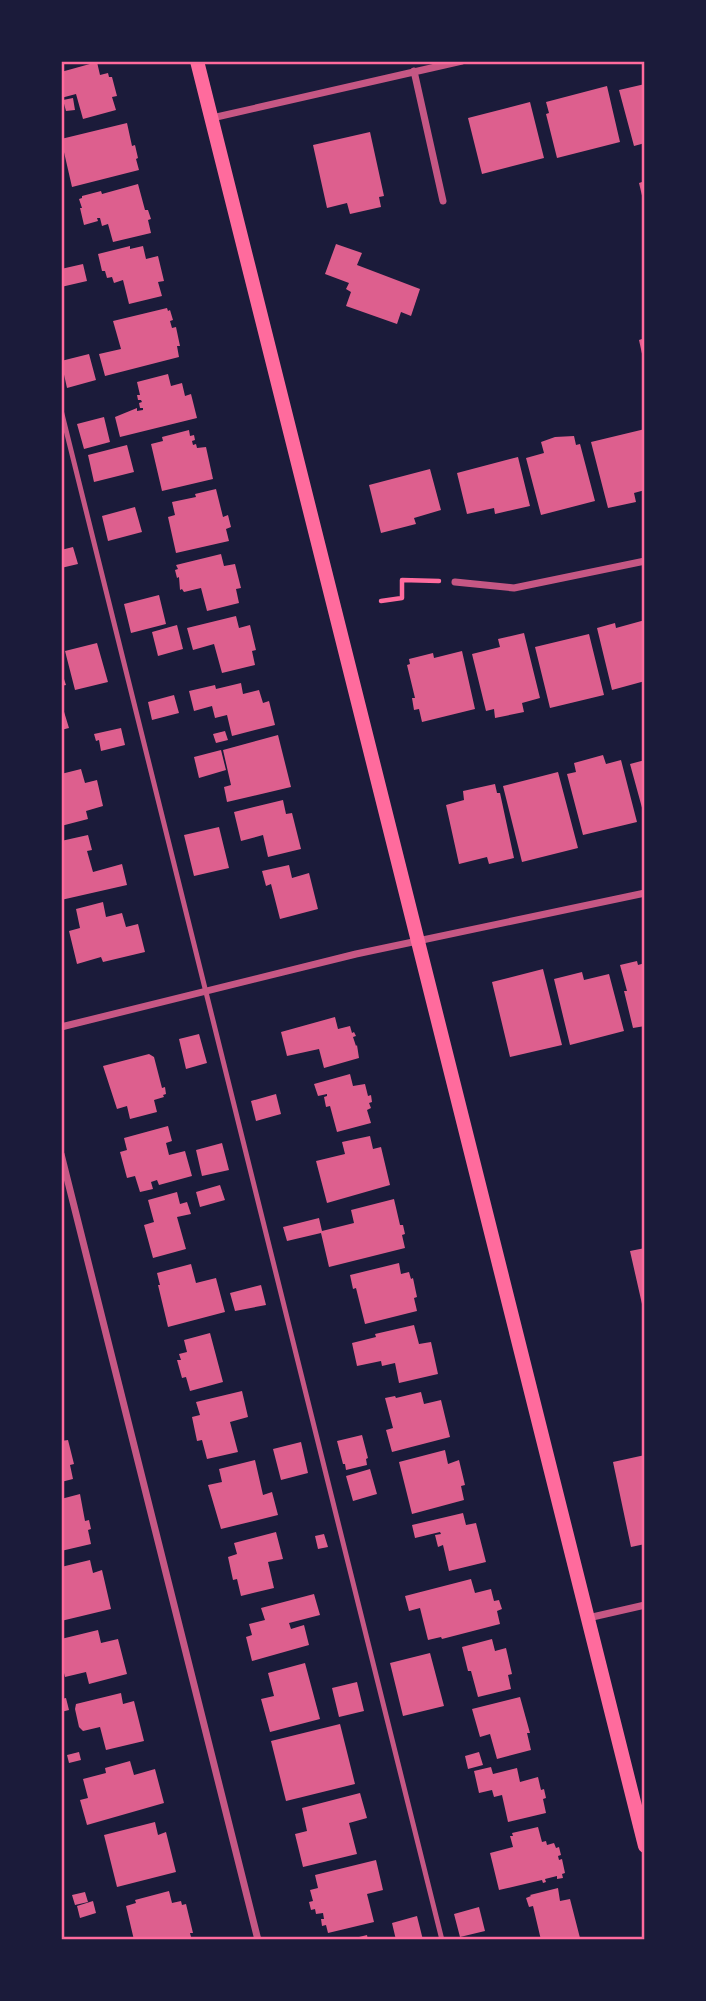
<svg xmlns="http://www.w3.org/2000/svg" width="706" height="2001" font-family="'PT Sans Narrow',sans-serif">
	<rect width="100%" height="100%" fill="#1b1b3a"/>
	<!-- building -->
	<path fill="#dd5f8e" d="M97 62 100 75 108 73 109 77H112L117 96 112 97 116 110 83 119 76 94 61 98V72Z
		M645 84V143L634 146 619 90Z
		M607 86 620 142 557 158 546 114 549 113 546 102Z
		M73 98 75 110 66 111 63 100Z
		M530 102 544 158 482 174 468 118Z
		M127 123 132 146 135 145 138 158 136 159 139 170 72 187 61 139Z
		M370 132 384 196 379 197 381 207 350 214 347 203 327 208 313 145Z
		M645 181V204H644L639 183Z
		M138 184 145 210H148L151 219 148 220 151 233 113 242 108 224 102 226 100 218H97L98 221 84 225 80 208H82L79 199 82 198V196L101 191 102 194Z
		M336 244 362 253 357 265 420 289 411 316 401 312 397 324 346 306 351 292 346 289 349 283 325 274Z
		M130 246V249L143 246 146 259 158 256 164 281 158 282 162 296 129 304 123 280 114 283 112 277 107 278 105 271H102L98 254Z
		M83 264 87 281 61 287V269Z
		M167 308 168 311 170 310 173 320 170 321 172 328 176 327 180 346H177L179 357 105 376 99 354 121 349 113 321Z
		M645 338V363H644L639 340Z
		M89 354 96 380 67 388 61 361Z
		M168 374 171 386 182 383 185 396 191 394 197 418 120 437 115 417 137 408V411L143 410V408H140L139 403 142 402 141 400H138L137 395H140L137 382Z
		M104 417 110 442 84 449 77 424Z
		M645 429V490L634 493 636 502 608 508 591 442Z
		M189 430 190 436 194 435 195 440 192 441 193 445 196 444 197 448 206 447 213 479 162 491 151 444 163 441 162 437Z
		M574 436 576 445 580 444 595 501 541 515 526 458 544 453 541 442 555 437Z
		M127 445 134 472 94 482 88 455Z
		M518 457 530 506 495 514 494 508 467 514 457 473Z
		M430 469 441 510 414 518 416 524 381 533 369 485Z
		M216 489 223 517 228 515 231 527 226 529 229 541 176 553 168 517 175 515 172 502 196 497 195 494Z
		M135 507 142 532 108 541 102 516Z
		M73 547 78 564 61 568V550Z
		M221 554 224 566 235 564 241 588 236 589 239 603 207 611 201 588 184 592 182 589 180 590 179 577 177 578 175 570 178 569 176 565Z
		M159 595 166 624 131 633 124 604Z
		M236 616 239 628 250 625 256 650 252 651 255 665 222 673 214 644 193 650 187 628Z
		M645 620V681L612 690 597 628 615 623 616 628Z
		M177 625 183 649 158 656 152 632Z
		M524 633 540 698 522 703 524 712 495 718 494 709 486 711 472 654 500 647 498 639Z
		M589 634 604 695 550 708 535 647Z
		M97 643 108 682 75 690 65 651Z
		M462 651 475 709 422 722 419 709 414 710 412 698H415L407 665 410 664 409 659 433 653 434 658Z
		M61 670 66 685 61 686Z
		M241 683 243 694 259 690 263 703 269 701 275 725 232 736 227 715 215 718 212 706 194 711 189 691 215 685 216 689Z
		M174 695 179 713 152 720 148 702Z
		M61 702 69 728 61 730Z
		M121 728 125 745 101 751 99 740 96 741 94 734Z
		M225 731 228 740 216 743 213 734Z
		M278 735 291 787 227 802 224 787 231 785 223 750Z
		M221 750 226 770 199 778 194 757Z
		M603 755 606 764 621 760 637 822 583 835 567 774 576 772 574 763Z
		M645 760V815H644L630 764Z
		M81 769 85 783 97 780 103 806 86 811 88 819 61 826V774Z
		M558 772 578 848 522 862 503 786Z
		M495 784 497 793H500L514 858 489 864 487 857 459 864 446 805 464 800 463 791Z
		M283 800 286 814 292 813 301 849 268 857 263 835 241 841 234 812Z
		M219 827 229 868 194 876 184 835Z
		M88 835 92 850 87 851 93 872 122 864 127 885 61 900V867L64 866 61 841Z
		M289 865 292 878 309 873 318 909 280 919 271 884 266 886 262 871Z
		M103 902 106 917 122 913 126 927 138 924 145 952 103 962 101 957 77 964 69 931 80 928 76 909Z
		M637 961 638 965 645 963V1026L633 1028 624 991H627L620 965Z
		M543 969 562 1045 510 1057 492 982Z
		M582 972 584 980 609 974 624 1031 570 1045 554 979Z
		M335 1017 338 1029 350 1026 352 1033 354 1032 356 1036 353 1037 356 1046 357 1045 359 1058 324 1068 319 1049 287 1056 281 1032Z
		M199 1034 207 1063 186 1069 179 1039Z
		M149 1054 154 1057 162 1088 165 1087 166 1094 163 1095 164 1097 154 1100 157 1112 130 1119 127 1106 117 1109 103 1066Z
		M350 1074 353 1086 365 1084 368 1096 371 1095 372 1102 369 1103 371 1108 367 1110 371 1123 337 1132 330 1106 326 1107 324 1097 327 1096V1094L318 1096 314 1084Z
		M276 1094 281 1114 256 1121 251 1101Z
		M168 1126 172 1141 166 1143 169 1155 185 1151 192 1176 159 1185 157 1180 151 1182 153 1189 140 1192 135 1176 127 1178 120 1152 127 1150 124 1138Z
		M370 1136 373 1149 381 1147 390 1185 327 1203 316 1161 345 1154 342 1142Z
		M222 1143 229 1170 202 1176 196 1150Z
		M220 1185 225 1200 200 1207 196 1192Z
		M177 1192 180 1204 187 1202 191 1214 177 1217 186 1249 153 1258 144 1225 154 1222 148 1200Z
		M394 1199 400 1225H403L405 1234 402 1235 405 1248 329 1267 321 1233 287 1241 283 1227 319 1218 322 1231 354 1223 351 1210Z
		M645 1248V1304H642L630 1251Z
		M399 1263 401 1274 409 1272 411 1279 413 1278 417 1297 414 1298 417 1311 365 1324 356 1288 353 1289 350 1275Z
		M191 1264 196 1283 216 1278 225 1312 168 1327 158 1285H160L157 1273Z
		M261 1285 266 1305 235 1311 230 1293Z
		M414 1325 419 1344 431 1342 438 1374 399 1383 395 1363 382 1366 381 1361 357 1366 352 1343 376 1337 375 1334Z
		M210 1333 223 1382 190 1391 186 1377 182 1378 177 1360H181L179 1354 187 1352 184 1340Z
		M242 1391 248 1417 230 1422 238 1452 207 1459 202 1440 197 1441 192 1417 200 1415 196 1402Z
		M421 1392 424 1404 441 1400 450 1437 392 1452 386 1430 393 1428 385 1398 395 1396 396 1398Z
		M362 1435 368 1458 366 1459 367 1465 346 1470 345 1464H343L337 1441Z
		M68 1440 74 1464 70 1465 73 1479 61 1482V1441Z
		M301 1442 308 1473 281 1480 273 1449Z
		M445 1450 448 1464 459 1460 465 1485 461 1486 464 1500 412 1514 399 1462Z
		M645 1455V1544L631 1547 613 1462Z
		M255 1460 263 1495 272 1492 278 1515 221 1529 208 1485 222 1482 219 1469Z
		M370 1469 377 1494 353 1501 346 1476Z
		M80 1494 85 1521 89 1520 91 1529 88 1530 91 1544 61 1551V1499Z
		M463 1513 466 1525 476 1523 486 1562 449 1571 443 1545 438 1547 435 1535 441 1534 440 1532 415 1538 412 1525Z
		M276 1532 283 1559 268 1562 274 1588 241 1596 237 1579 233 1580 228 1557 237 1554 234 1543Z
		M324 1534 328 1547 318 1549 315 1536Z
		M90 1560 93 1573 102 1570 111 1609 61 1621V1567Z
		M471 1579 475 1593 491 1589 494 1601 499 1600 502 1609 497 1611 500 1624 442 1639 441 1637 428 1640 420 1608 409 1611 405 1596Z
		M314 1594 320 1615 289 1623 291 1629 304 1625 309 1645 252 1661 246 1637 252 1635 249 1624 265 1620 261 1608Z
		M98 1630 101 1643 118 1639 127 1674 89 1684 86 1672 65 1677 61 1661V1639Z
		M492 1639 495 1651 506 1648 512 1674 508 1675 511 1689 478 1697 471 1671H468L462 1647Z
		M430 1653 444 1706 403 1716 390 1663Z
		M305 1663 320 1719 270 1732 261 1699 274 1696 268 1673Z
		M357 1682 364 1711 339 1717 332 1688Z
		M121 1693 123 1704 134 1701 144 1741 106 1750 100 1727 83 1731 79 1727 75 1709 76 1704Z
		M520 1697 530 1733H527L531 1750 497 1759 490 1734 480 1737 472 1709Z
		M66 1698 69 1710 61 1712V1699Z
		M340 1724 355 1784 286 1801 271 1741Z
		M79 1752 81 1760 69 1763 67 1755Z
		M479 1752 483 1765 468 1769 465 1756Z
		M130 1761 134 1775 155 1769 164 1803 87 1825 80 1800 88 1798 83 1779 106 1773 105 1768Z
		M491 1767 493 1774 517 1768 520 1782 538 1777 541 1790 544 1789 546 1798 543 1799 546 1813 508 1822 502 1795 494 1797 492 1790 479 1793 474 1771Z
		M360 1793 367 1818 349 1823 357 1854 303 1867 295 1834 307 1831 302 1808Z
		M155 1822 158 1835 166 1832 176 1872 117 1887 104 1835Z
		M538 1827 542 1842 546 1841 547 1845 554 1843 556 1848 559 1847 561 1855 558 1856 559 1860 562 1859 565 1873 562 1874 563 1878 557 1879V1876L545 1879 546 1882 543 1883 542 1880 499 1890 490 1853 513 1847 510 1836H513L512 1833Z
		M376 1860 383 1890 367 1894 374 1922 328 1933 326 1925 322 1926 321 1919H324L323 1913 316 1914 315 1909 311 1910 309 1902 313 1901 310 1890 318 1888 315 1875Z
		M558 1888 560 1901 570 1899 580 1938 573 1940H541L533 1906 529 1907 526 1898 531 1896 530 1895Z
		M169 1891 172 1903 181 1901 182 1905 186 1904 193 1933H190L191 1937 180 1940H134L126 1906 136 1903 135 1900Z
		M85 1892 88 1902 75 1905 72 1895Z
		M93 1901 96 1913 80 1918 77 1906Z
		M479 1907 485 1931 460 1937 454 1914Z
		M417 1916 423 1940H396L392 1923Z
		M367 1935 368 1940H352L351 1939Z"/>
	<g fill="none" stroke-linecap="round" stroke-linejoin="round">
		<!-- path -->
		<path stroke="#ff6b9d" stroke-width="4.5" d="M381 601 402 598V580L439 581"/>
		<!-- service -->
		<path stroke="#c65784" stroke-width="5" d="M61 410 442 1940"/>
		<!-- minor -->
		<path stroke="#c65784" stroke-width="7" d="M414 71 443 201
			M212 118 462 61
			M455 582 514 588 645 561
			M61 1027 356 954 645 893
			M61 1154 258 1940
			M588 1618 645 1605"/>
		<!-- secondary -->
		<path stroke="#ff6b9d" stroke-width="14" d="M197 61 645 1846"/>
	</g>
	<!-- border -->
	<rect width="706" height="2001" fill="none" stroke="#1b1b3a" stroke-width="126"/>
	<rect x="63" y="63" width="580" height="1875" fill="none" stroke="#ff6b9d" stroke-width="2.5"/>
</svg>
